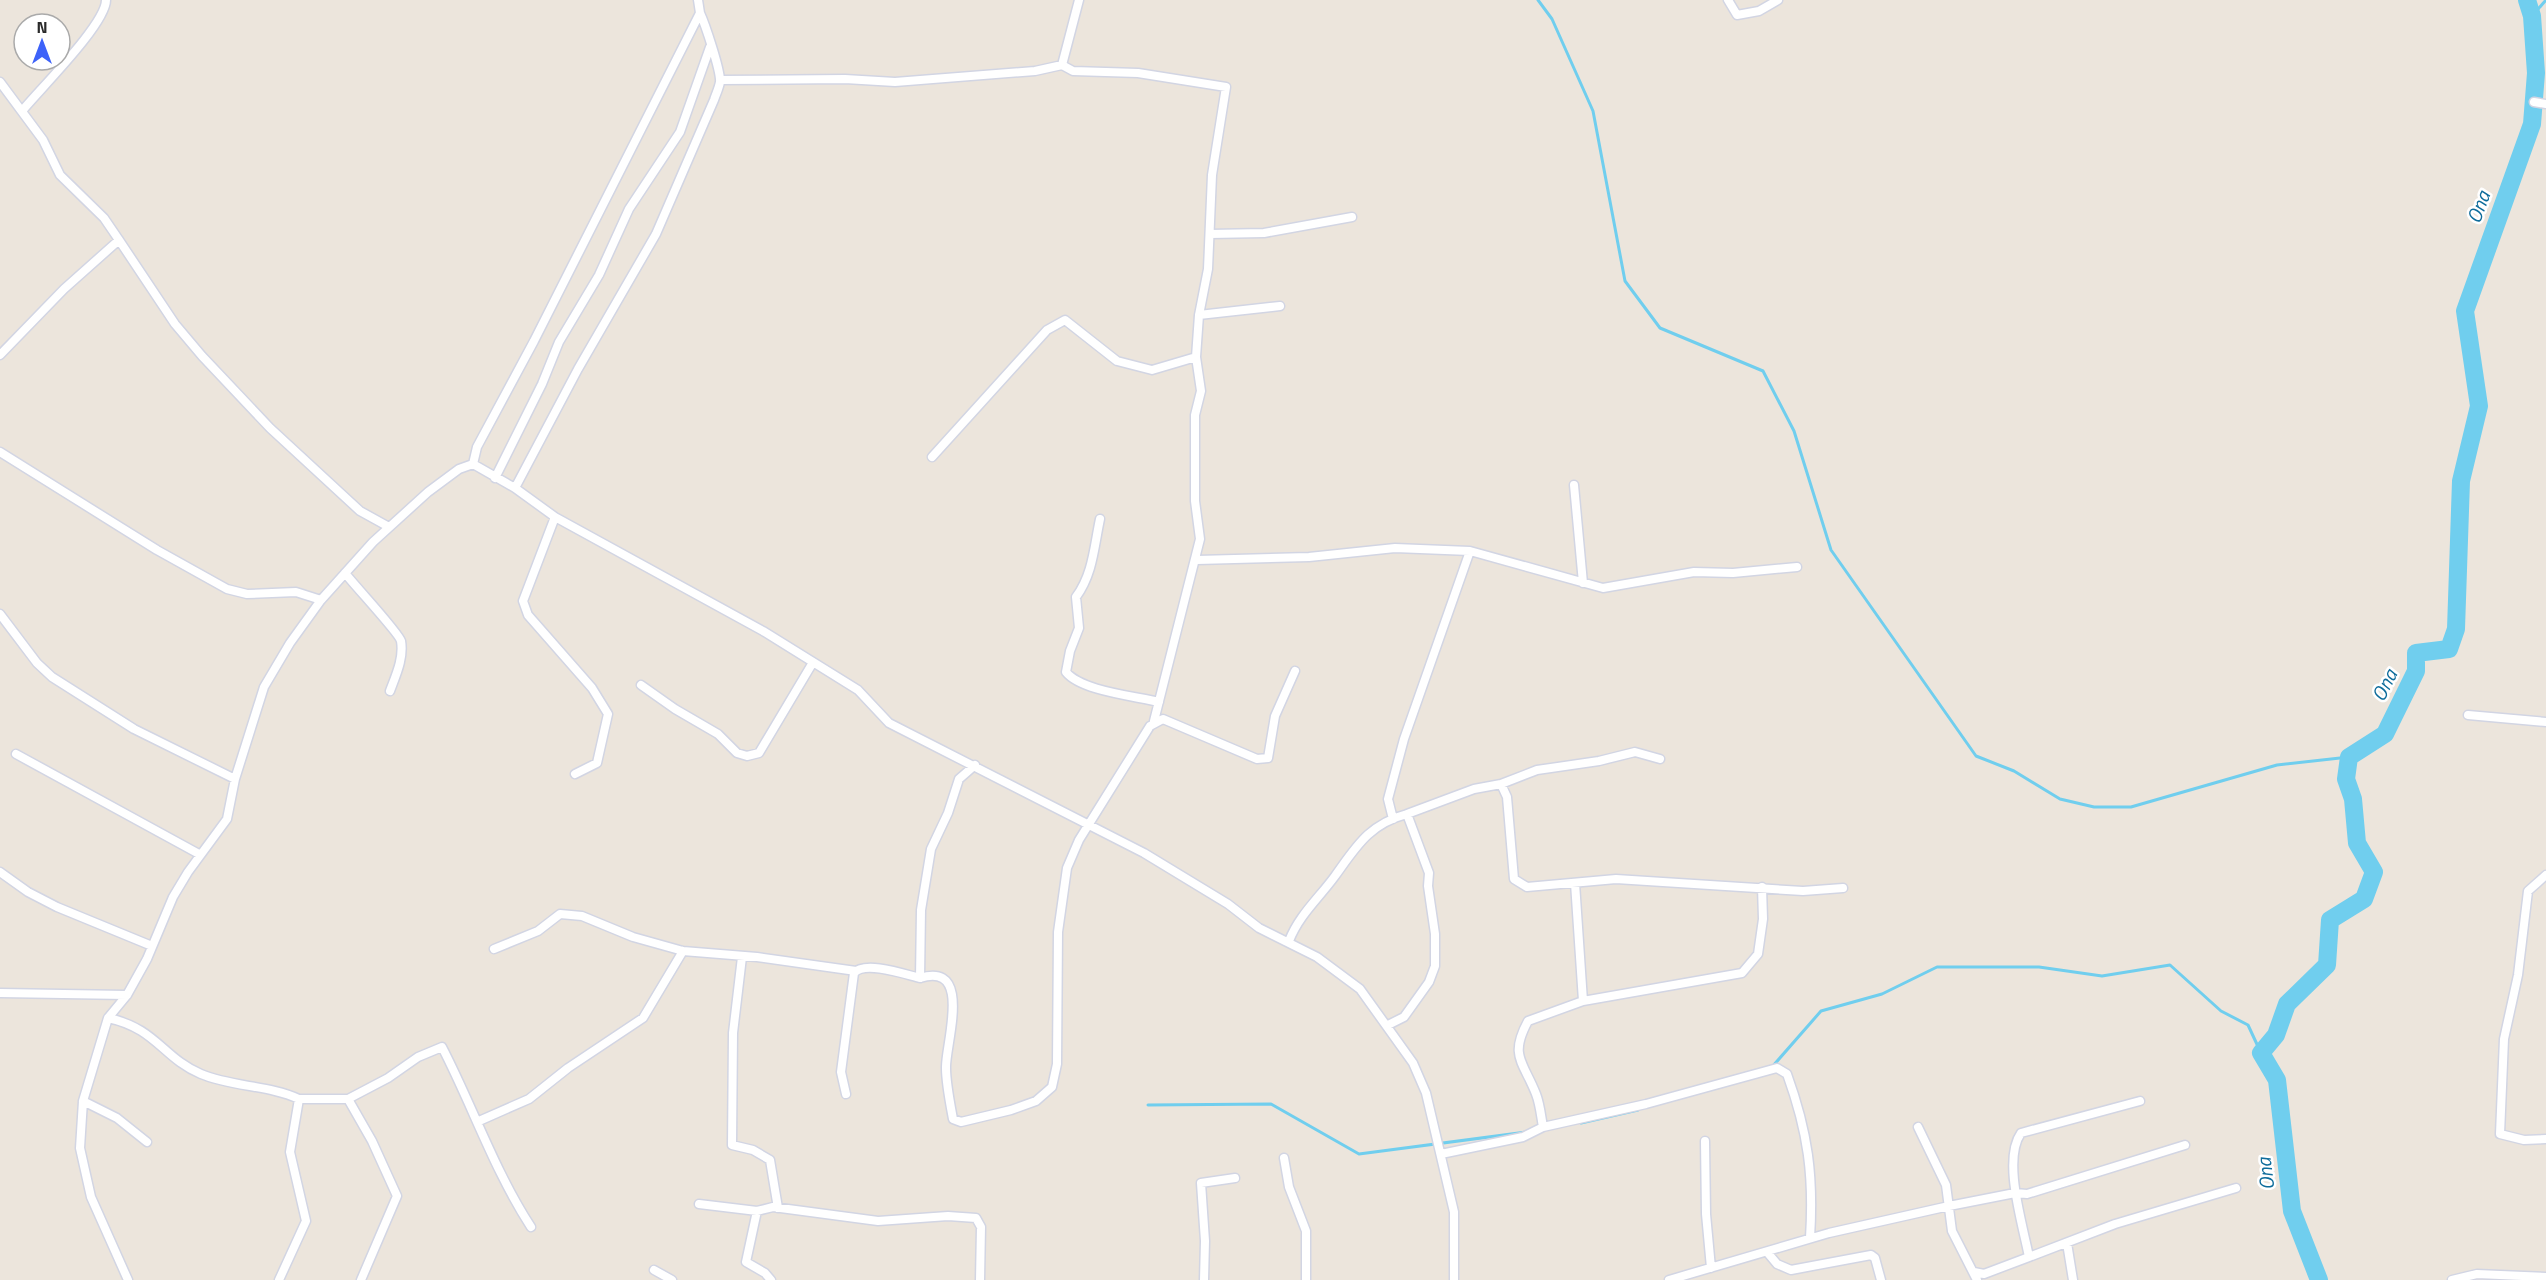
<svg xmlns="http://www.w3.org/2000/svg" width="2546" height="1280" font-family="'Titillium Web',sans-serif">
	<rect width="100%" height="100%" fill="#ece5dc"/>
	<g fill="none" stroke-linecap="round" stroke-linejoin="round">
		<!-- stream -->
		<path stroke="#70ceee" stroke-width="3" d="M1538 0 1552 19 1593 111 1625 281 1660 328 1763 371 1794 431 1831 550 1976 756 2014 771 2060 799 2094 807H2131L2277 765 2349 757
			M2532 16 2546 0
			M1772 1067 1821 1011 1882 994 1937 967H2039L2102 976 2170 965 2221 1011 2248 1025 2261 1053
			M1148 1105 1271 1104 1359 1154 1527 1132
			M1581 1123 1638 1110"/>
		<!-- river -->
		<path stroke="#70ceee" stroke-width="18" d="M2319 1280 2292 1211 2277 1080 2261 1053 2276 1035 2287 1004 2327 965 2330 920 2364 899 2374 872 2357 843 2353 799 2346 779 2349 757 2385 734 2416 671V653L2449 649 2456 629 2461 481 2479 406 2465 311 2532 124 2536 73 2532 16 2527 0"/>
		<defs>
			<path id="minor" d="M1728 0 1737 15 1759 11 1778 0
				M1062 65 1073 71 1138 73 1226 87 1212 175 1208 269 1199 315 1196 357 1201 391 1195 415V501L1200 539 1154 721
				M720 80 845 79 895 82 1035 71 1062 65 1079 0
				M0 82 43 140 60 175 104 218 119 240
				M2534 102 2546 104
				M22 111C39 90 106 24 106 0
				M1210 234 1264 233 1352 217
				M1199 315 1280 306
				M0 355 64 289 119 240 175 324 202 356 270 428 360 511 389 527
				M0 452 157 550 227 589 247 594 296 592 321 600
				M932 457 1047 330 1065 320 1117 361 1152 370 1196 357
				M473 464 477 447 534 341 700 13 698 0
				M495 478 542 384 559 342 599 275 629 209 680 132 710 47
				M1574 485 1583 583
				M515 488 578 369 656 234 714 100C716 94 719 88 720 82 721 71 705 24 700 13
				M555 517 523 601 528 615 592 688 608 714 597 763 575 774
				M1100 519C1094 547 1093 574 1076 597L1079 628 1070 651 1066 672C1081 691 1135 696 1159 702
				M1197 560 1309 557 1395 548 1470 551 1603 588 1694 572 1733 573 1797 567
				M345 573C354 585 399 633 401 641 404 658 396 675 390 691
				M0 614 37 663 52 677 134 729 235 779
				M641 685 675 709 718 734 737 753 747 756 759 753 812 664
				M2468 715 2546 722
				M16 754 199 854
				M975 765 959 779 948 813 931 849 921 910 920 978C974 961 945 1045 946 1068 946 1083 950 1103 953 1119L961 1122 1011 1110 1036 1101 1052 1087 1057 1064 1058 932 1067 868 1079 840 1150 726 1163 719 1257 759 1268 758 1275 716 1295 671
				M1501 784 1507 797 1514 879 1527 887 1616 879 1803 891 1843 888
				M1407 814 1474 789 1501 784 1537 770 1599 761 1635 752 1660 759
				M1393 819 1388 799 1404 739 1470 551
				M0 872 28 892 57 907 152 946
				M2546 875 2528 891 2518 975 2504 1039 2500 1134 2524 1140 2546 1139
				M1289 941C1299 915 1319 898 1335 876 1356 847 1369 824 1407 814L1429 873 1428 886 1435 934V966L1429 982 1404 1017 1388 1025
				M494 949 538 931 560 914 582 916 633 937 683 951 757 957 856 971
				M742 957 733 1033 732 1145 753 1150 770 1160 778 1208
				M0 993 127 995
				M1583 1001 1742 973 1758 954 1763 919 1762 887
				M108 1018C156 1028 163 1058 201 1074 232 1087 269 1085 299 1099L290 1152 306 1221 279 1280
				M846 1094 841 1072 854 973C865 960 907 975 920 978
				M299 1099H348L388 1078 418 1057 442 1047C473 1107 494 1170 531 1227
				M348 1099 372 1141 397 1196 361 1280
				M83 1101 117 1118 147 1142
				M479 1121 529 1099 568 1068 643 1018 683 951
				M1543 1127 1646 1104 1777 1068 1787 1074C1808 1132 1814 1176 1810 1238
				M1918 1127 1946 1185 1952 1231 1977 1280
				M1705 1141 1706 1214 1711 1268
				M1441 1154 1523 1137 1543 1127C1541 1116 1540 1104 1536 1094 1523 1061 1509 1056 1528 1021L1583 1001 1575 883
				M1284 1158 1289 1187 1306 1231V1280
				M699 1204 757 1211 773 1207 878 1221 948 1216 976 1218 981 1227 980 1280
				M757 1211 746 1262 765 1273 771 1280
				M2067 1243 2073 1280
				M1767 1252 1777 1264 1791 1270 1871 1255 1875 1258 1881 1280
				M2029 1257 2115 1224 2236 1188
				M654 1270 672 1280
				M1974 1272 1984 1274 2029 1257C2023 1225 2002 1160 2021 1133L2140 1101
				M128 1280 91 1197 80 1148 83 1101 108 1018 127 995 147 959 173 897 188 872 227 819 235 779 264 687 290 643 321 600 373 542 428 492 459 469 473 464 515 488 555 517 763 631 858 690 889 723 1144 853 1228 904 1259 928 1317 957 1360 989 1413 1063 1426 1093 1454 1212V1280
				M1204 1280 1205 1241 1201 1183 1235 1178
				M1669 1280 1829 1233 1949 1206 2015 1193 2027 1194 2185 1145
				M2452 1280 2477 1274 2546 1277"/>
		</defs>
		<!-- minor casing -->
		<use href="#minor" stroke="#d2d5e3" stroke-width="11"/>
		<!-- minor -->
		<use href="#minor" stroke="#fff" stroke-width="8"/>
	</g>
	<g text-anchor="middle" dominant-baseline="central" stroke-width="5" stroke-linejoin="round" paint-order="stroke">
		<!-- water labels -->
		<g font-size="20" font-style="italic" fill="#0e6c9b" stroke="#fff">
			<text transform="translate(2478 207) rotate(-70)">Ona</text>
			<text transform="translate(2384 685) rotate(-64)">Ona</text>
			<text transform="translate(2265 1174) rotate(-97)">Ona</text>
		</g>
	</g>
	<!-- north arrow -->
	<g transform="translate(42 42)"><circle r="28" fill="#ffffff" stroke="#aaaaaa" stroke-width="1.5"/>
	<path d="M0-4.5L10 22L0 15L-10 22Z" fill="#3d62f9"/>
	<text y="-9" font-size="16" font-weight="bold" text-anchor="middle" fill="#2a2a2a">N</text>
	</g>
</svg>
